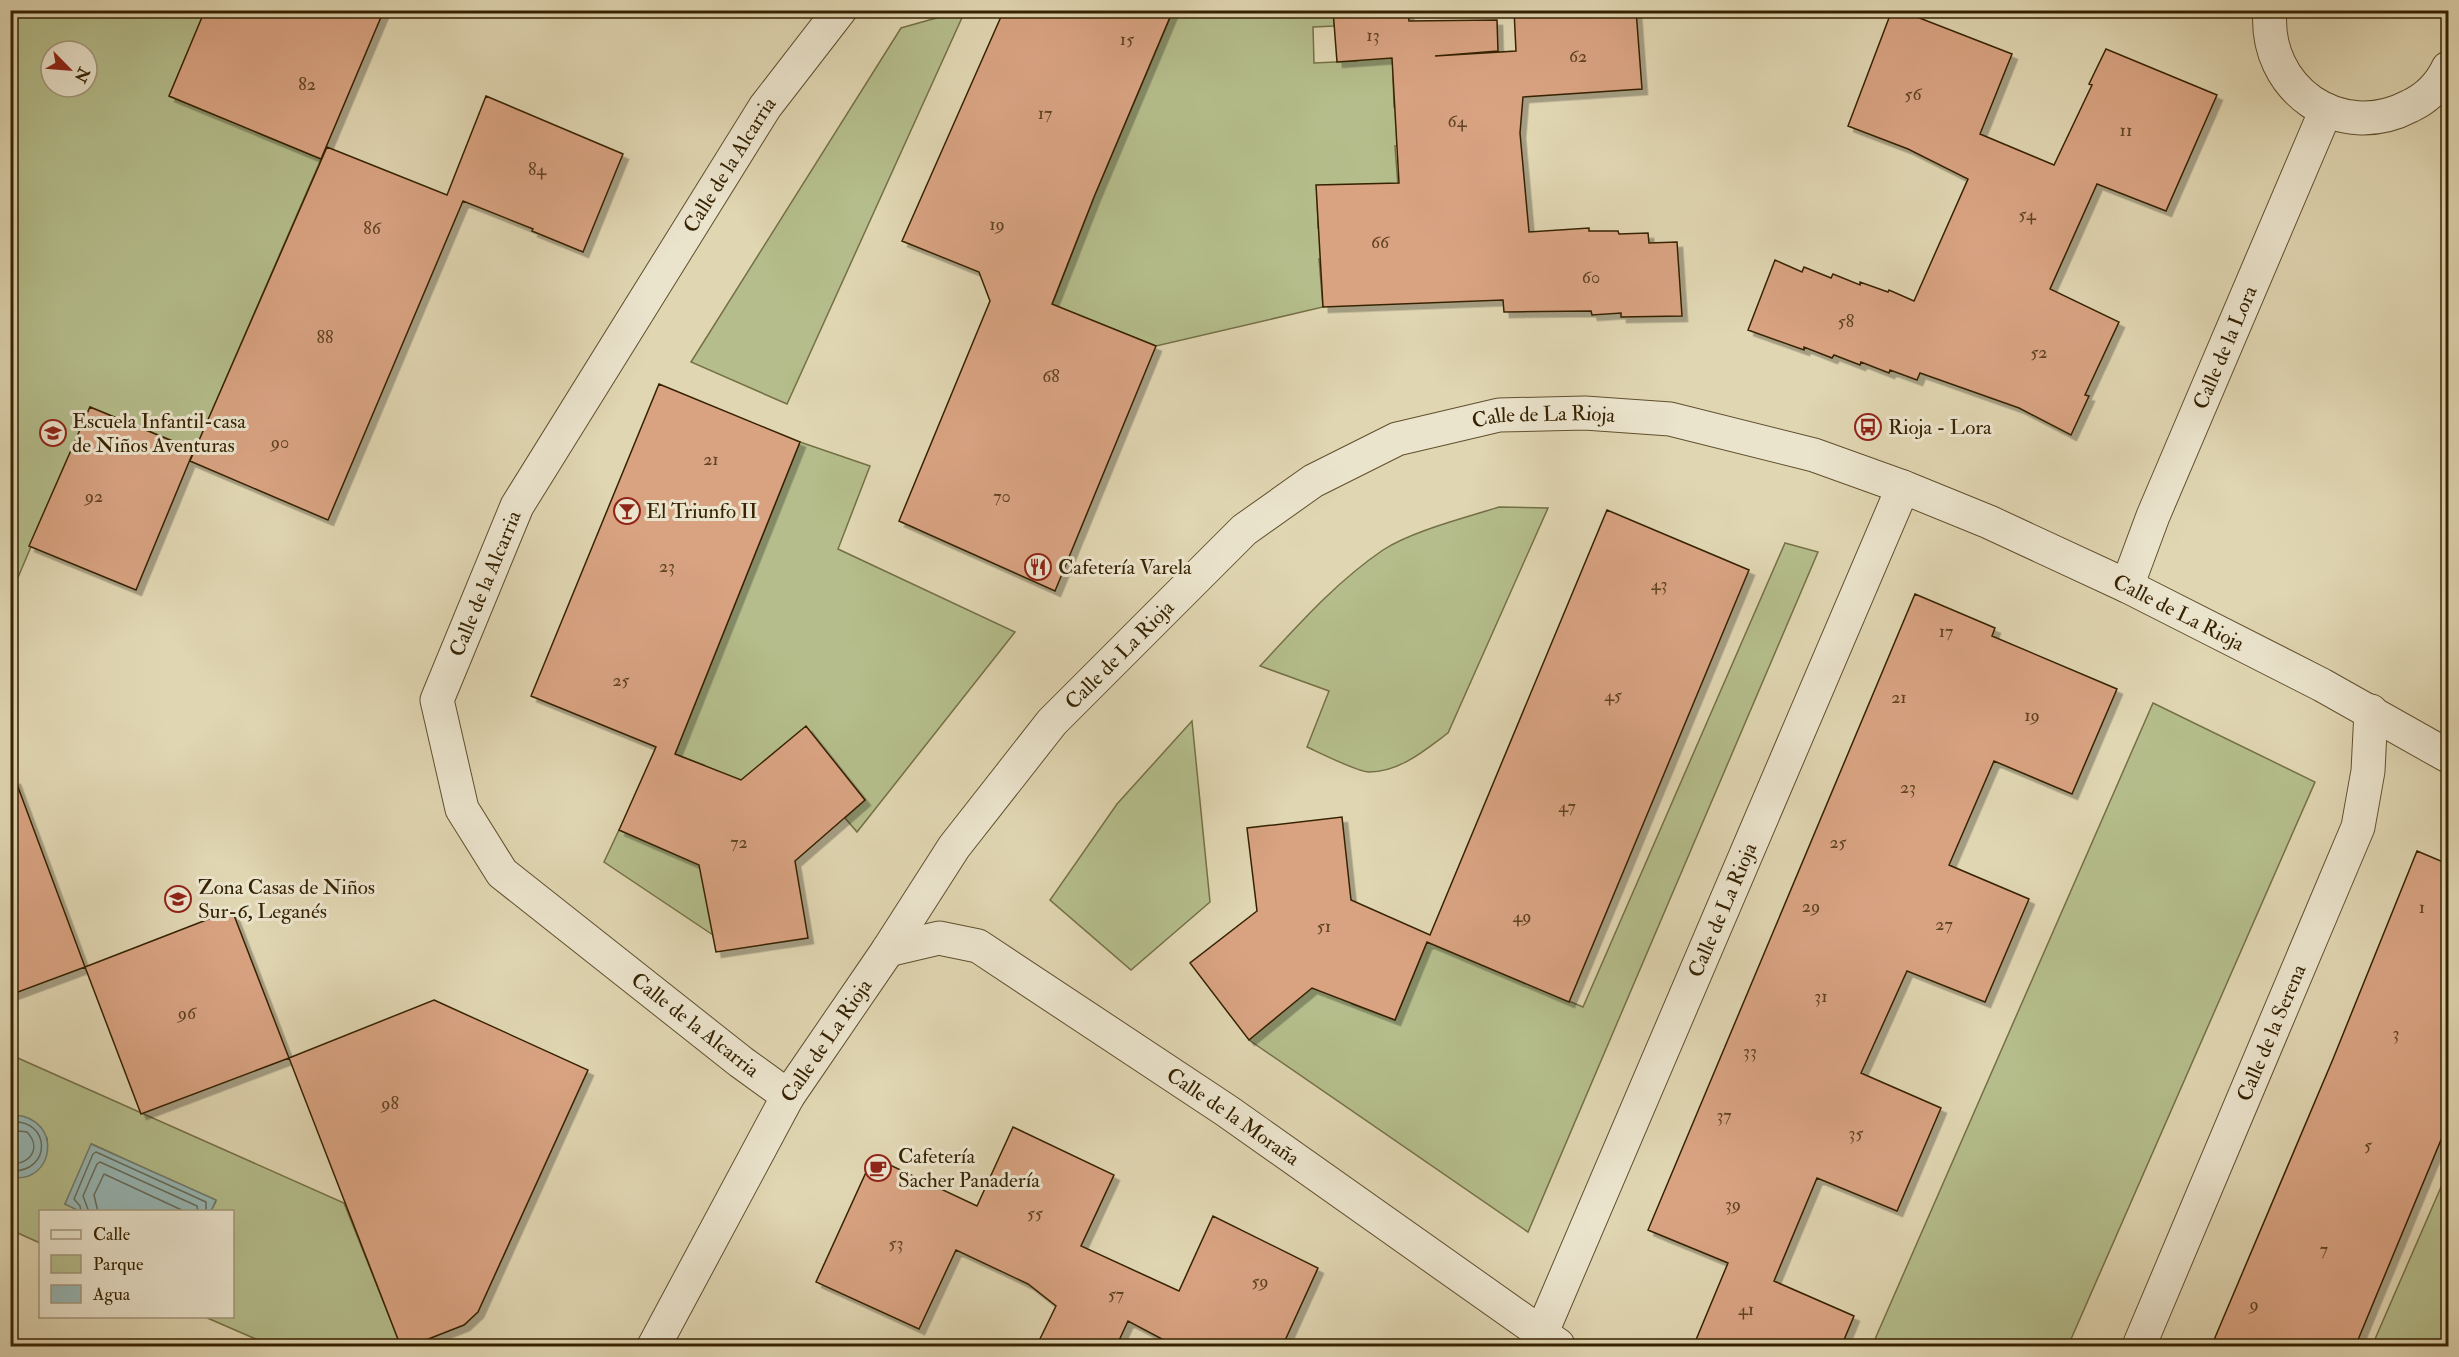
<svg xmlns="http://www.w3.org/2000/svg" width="2459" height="1357" font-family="'IM FELL Double Pica',serif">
	<defs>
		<filter id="shadow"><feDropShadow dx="5.5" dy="5.5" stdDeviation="0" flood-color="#0004"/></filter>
	</defs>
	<rect width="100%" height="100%" fill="#e0d6b2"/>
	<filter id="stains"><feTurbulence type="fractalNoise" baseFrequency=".00333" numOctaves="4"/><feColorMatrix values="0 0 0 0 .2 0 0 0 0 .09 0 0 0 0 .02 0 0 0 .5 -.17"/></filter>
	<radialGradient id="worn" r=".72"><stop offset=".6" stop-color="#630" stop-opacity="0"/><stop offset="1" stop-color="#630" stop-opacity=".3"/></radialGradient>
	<!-- green -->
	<path fill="#b4bd8b" stroke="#757046" stroke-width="1.5" fill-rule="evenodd" d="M11 11H205L169 96 321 159 195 450 90 407 11 594ZM51 51H87V87H51Z
		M961 11H965L787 404 691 362 901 28Z
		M1173 11H1333L1334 26 1313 27 1314 63 1357 61 1392 43 1394 107H1420V143L1395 146 1399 199 1317 186 1318 228H1337L1338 257 1319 259 1323 307 1156 346 1052 305 1094 197Z
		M800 442 870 466 838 549 1015 632 857 832 845 818 865 800 806 727 743 797 698 780 704 765 675 754Z
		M1499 507 1548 508 1448 733C1425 750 1400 772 1369 772 1358 772 1320 753 1307 747L1329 691 1260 666C1299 624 1336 582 1383 550 1412 531 1465 518 1499 507Z
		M1785 543 1818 552 1528 1232 1249 1040 1315 972 1352 1004 1395 1020 1427 942 1583 1007Z
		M2153 703 2315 782 2068 1346H1872Z
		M1192 721 1210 902 1131 970 1050 900 1117 804Z
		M619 830 716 854 713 935 604 862Z
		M11 1055 344 1203 401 1346H272L205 1317 232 1316V1212L211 1211 216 1201 92 1144 65 1204 81 1211 40 1212V1243L11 1230V1177C36 1181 48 1161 47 1138L15 1115 11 1117Z
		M2448 1171V1346H2372Z"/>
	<!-- water -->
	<path fill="#96b7b5" stroke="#707b6d" stroke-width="1.5" d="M15 1115C64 1119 54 1185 11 1177L10 1117Z
		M91 1144 216 1200 211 1211 81 1212 65 1204Z"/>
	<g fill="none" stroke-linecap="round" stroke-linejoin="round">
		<!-- shore -->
		<path stroke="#666c5b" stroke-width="1.5" d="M10 1122C51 1118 53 1173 10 1171
			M10 1130 27 1132C42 1148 30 1165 10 1164
			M81 1212 80 1206 74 1199 93 1154 96 1152 206 1202V1212
			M89 1212 83 1196 97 1164 100 1162 197 1206 198 1212
			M98 1212 94 1195 104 1174 186 1212"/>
	</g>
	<!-- building -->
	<path fill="#d9a382" stroke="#362201" stroke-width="1.5" filter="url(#shadow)" d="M205 10H384L321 159 169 96Z
		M1004 10H1173L1094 197 1052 304 1156 346 1055 591 899 521 990 301 979 272 902 241Z
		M1333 10H1408L1409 21 1497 20 1498 51 1435 56 1516 51 1514 10H1636L1642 89 1523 97 1520 133 1529 232 1589 228V231H1618L1619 234 1648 233 1649 243 1677 242 1682 316 1621 317V313L1592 315 1591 311 1504 312 1503 300 1323 307 1316 185 1399 183 1392 58 1337 62Z
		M1892 10H1899L2012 54 1980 134 2054 165 2092 85 2089 84 2106 49 2217 95 2166 211 2097 184 2050 289 2119 322 2085 395 2089 396 2071 435 2019 408 1920 373 1917 380 1890 370 1889 373 1861 362 1860 365 1834 355 1832 358 1804 347V350L1748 330 1775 260 1802 272 1804 267 1831 278 1833 274 1860 285V282L1888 292 1889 290 1914 301 1968 179 1908 149 1848 126Z
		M486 96 623 154 583 252 532 231 533 229 463 201 328 520 190 461 327 147 447 195Z
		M659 384 800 442 675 754 741 780 806 726 865 800 795 861 808 938 716 952 699 865 619 830 656 747 531 696Z
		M90 407 194 450 136 590 29 546Z
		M1607 510 1749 570 1569 1002 1427 942 1395 1020 1312 988 1249 1040 1190 963 1257 911 1247 828 1342 817 1351 900 1430 935Z
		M1915 594 1995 628 1992 636 2117 689 2072 794 1994 761 1949 865 2029 899 1985 1002 1907 971 1861 1073 1941 1108 1897 1211 1817 1178 1774 1281 1854 1316 1841 1347H1693L1728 1263 1648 1230Z
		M10 779H15L85 967 10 995Z
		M2417 851 2448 864V1123L2355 1347H2211L2333 1059Z
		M232 910 289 1058 141 1114 85 967Z
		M434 1000 588 1070 478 1312 464 1325 408 1347H401L289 1058Z
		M1013 1127 1114 1175 1081 1246 1179 1291 1213 1216 1318 1268 1282 1347H1177L1128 1321 1116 1347H1036L1056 1306 1028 1284 956 1250 919 1329 816 1282 873 1157 977 1206Z"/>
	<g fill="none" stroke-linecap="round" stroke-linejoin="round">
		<defs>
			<g id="minor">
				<path d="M2270 10C2263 89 2340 143 2410 106 2427 98 2440 85 2448 68"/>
				<path id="s1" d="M2127 586 2153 516 2326 110"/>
				<path id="s2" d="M888 950 939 938 978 946 1227 1111 1558 1345"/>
				<path id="s3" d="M788 1096 741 1062 502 873 462 809 437 700 517 506 765 107 840 10"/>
				<path id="s4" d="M1542 1332 1903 487"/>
				<path id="s5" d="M654 1346 788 1096 888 950 954 847 1052 722 1244 530 1313 481 1397 439 1499 415 1585 413 1670 419 1814 455 1903 487 1989 522 2127 586 2322 685 2448 756"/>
				<path id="s6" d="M2139 1346 2358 827 2368 771 2371 711"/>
			</g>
		</defs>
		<!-- minor casing -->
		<use href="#minor" stroke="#604f2d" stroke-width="35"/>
		<!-- minor -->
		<use href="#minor" stroke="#ebe4cd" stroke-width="33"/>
	</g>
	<!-- icons -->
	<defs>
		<symbol id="bus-ring" viewBox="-11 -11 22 22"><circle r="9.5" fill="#ebe4cd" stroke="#8f2418" stroke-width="1.5"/><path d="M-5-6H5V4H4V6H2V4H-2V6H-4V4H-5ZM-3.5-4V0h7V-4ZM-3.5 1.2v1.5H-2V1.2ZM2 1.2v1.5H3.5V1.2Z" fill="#8f2418"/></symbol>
		<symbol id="school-ring" viewBox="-11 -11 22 22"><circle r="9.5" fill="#ebe4cd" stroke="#8f2418" stroke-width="1.5"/><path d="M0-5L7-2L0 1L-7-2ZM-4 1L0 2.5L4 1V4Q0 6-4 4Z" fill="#8f2418"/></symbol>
		<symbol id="bar-ring" viewBox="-11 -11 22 22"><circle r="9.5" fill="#ebe4cd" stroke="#8f2418" stroke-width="1.5"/><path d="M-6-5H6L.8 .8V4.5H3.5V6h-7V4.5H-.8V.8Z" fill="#8f2418"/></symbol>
		<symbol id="restaurant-ring" viewBox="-11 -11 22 22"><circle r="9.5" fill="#ebe4cd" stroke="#8f2418" stroke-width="1.5"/><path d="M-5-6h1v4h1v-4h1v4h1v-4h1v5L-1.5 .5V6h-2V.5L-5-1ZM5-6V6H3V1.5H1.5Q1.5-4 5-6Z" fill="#8f2418"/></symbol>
		<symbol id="cafe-ring" viewBox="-11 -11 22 22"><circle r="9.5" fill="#ebe4cd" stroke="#8f2418" stroke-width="1.5"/><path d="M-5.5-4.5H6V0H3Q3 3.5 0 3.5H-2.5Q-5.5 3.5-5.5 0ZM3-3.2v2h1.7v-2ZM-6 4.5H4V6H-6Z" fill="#8f2418"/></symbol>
	</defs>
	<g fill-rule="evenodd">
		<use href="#bus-ring" x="1853" y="412" width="30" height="30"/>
		<use href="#school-ring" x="38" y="418" width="30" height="30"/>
		<use href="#bar-ring" x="612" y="496" width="30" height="30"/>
		<use href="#restaurant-ring" x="1023" y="552" width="30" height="30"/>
		<use href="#school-ring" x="163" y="884" width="30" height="30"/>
		<use href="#cafe-ring" x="863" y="1153" width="30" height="30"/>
	</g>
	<g text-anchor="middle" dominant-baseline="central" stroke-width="6" stroke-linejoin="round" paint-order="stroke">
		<!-- number labels -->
		<g font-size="18" fill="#5f4221">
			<text x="1373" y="35">13</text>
			<text x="1127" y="39">15</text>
			<text x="1578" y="56">62</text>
			<text x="307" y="84">82</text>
			<text x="1913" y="94">56</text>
			<text x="1045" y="113">17</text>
			<text x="1457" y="121">64</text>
			<text x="2126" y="130">11</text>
			<text x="537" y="169">84</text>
			<text x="2027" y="214">54</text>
			<text x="997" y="224">19</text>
			<text x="372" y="228">86</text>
			<text x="1380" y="242">66</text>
			<text x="1591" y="277">60</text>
			<text x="1846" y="321">58</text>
			<text x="325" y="337">88</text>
			<text x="2039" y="352">52</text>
			<text x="1051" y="376">68</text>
			<text x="280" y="442">90</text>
			<text x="711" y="459">21</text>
			<text x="94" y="496">92</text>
			<text x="1002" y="496">70</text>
			<text x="667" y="566">23</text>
			<text x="1659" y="584">43</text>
			<text x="1946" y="631">17</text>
			<text x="621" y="680">25</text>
			<text x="1613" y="695">45</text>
			<text x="1899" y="697">21</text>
			<text x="2032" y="715">19</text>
			<text x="1908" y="787">23</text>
			<text x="1567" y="806">47</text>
			<text x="739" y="842">72</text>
			<text x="1838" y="842">25</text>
			<text x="1811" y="906">29</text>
			<text x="2422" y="907">1</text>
			<text x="1522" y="916">49</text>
			<text x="1944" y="924">27</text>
			<text x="1324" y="926">51</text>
			<text x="1821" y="996">31</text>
			<text x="187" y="1013">96</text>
			<text x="2396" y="1033">3</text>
			<text x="1750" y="1051">33</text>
			<text x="390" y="1103">98</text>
			<text x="1724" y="1115">37</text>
			<text x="1856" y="1133">35</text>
			<text x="2368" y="1145">5</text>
			<text x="1733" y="1204">39</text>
			<text x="1035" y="1213">55</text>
			<text x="896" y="1243">53</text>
			<text x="2324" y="1249">7</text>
			<text x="1260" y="1281">59</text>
			<text x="1116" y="1294">57</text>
			<text x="2254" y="1304">9</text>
			<text x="1746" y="1309">41</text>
		</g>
		<!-- street labels -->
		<g font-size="21" fill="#362201" stroke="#ebe4cd">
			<text stroke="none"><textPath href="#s3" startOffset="1162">Calle de la Alcarria</textPath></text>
			<text stroke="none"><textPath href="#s1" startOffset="258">Calle de la Lora</textPath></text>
			<text stroke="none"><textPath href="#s5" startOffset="1341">Calle de La Rioja</textPath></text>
			<text stroke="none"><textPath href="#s3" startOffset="676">Calle de la Alcarria</textPath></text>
			<text stroke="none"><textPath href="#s5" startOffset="2014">Calle de La Rioja</textPath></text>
			<text stroke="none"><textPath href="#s5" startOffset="837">Calle de La Rioja</textPath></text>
			<text stroke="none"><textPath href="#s4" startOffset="459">Calle de La Rioja</textPath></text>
			<text transform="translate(695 1025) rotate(38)">Calle de la Alcarria</text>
			<text stroke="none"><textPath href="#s6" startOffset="340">Calle de la Serena</textPath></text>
			<text stroke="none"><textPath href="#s5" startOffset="351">Calle de La Rioja</textPath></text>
			<text stroke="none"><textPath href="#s2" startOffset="399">Calle de la Moraña</textPath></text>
		</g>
		<!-- poi labels -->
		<g font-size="21" fill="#362201" stroke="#ebe4cd" text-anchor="start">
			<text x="72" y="421">Escuela Infantil-casa<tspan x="72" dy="24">de Niños Aventuras</tspan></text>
			<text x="1888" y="427">Rioja - Lora</text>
			<text x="646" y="511">El Triunfo II</text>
			<text x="1058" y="567">Cafetería Varela</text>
			<text x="198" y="887">Zona Casas de Niños<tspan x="198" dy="24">Sur-6, Leganés</tspan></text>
			<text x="898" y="1156">Cafetería<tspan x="898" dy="24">Sacher Panadería</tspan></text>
		</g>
	</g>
	<!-- margin -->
	<rect width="2459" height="1357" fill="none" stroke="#e0d6b2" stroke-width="36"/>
	<rect x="12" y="12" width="2435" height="1333" fill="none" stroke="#362201" stroke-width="3"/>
	<rect x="18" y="18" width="2423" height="1321" fill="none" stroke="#362201" stroke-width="1.5"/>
	<!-- legend -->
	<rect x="39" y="1210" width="195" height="108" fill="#ebe4cd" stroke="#a3967b" stroke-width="1.5"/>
	<rect x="51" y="1230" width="30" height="9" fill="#ebe4cd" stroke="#a3967b" stroke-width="1.5"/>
	<text x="93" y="1240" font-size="18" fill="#362201">Calle</text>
	<rect x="51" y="1255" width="30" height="18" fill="#b4bd8b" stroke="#a3967b" stroke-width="1.5"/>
	<text x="93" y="1270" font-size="18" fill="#362201">Parque</text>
	<rect x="51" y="1285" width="30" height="18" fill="#96b7b5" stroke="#a3967b" stroke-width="1.5"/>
	<text x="93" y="1300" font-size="18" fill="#362201">Agua</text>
	<!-- north arrow -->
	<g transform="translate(69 69) rotate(115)"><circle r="28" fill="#ebe4cd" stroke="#a3967b" stroke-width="1.5"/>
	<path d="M0-4.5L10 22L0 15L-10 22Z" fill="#8f2418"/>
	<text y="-9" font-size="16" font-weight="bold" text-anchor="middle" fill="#362201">N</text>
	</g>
	<rect width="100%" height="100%" filter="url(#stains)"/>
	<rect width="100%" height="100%" fill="url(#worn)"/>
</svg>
